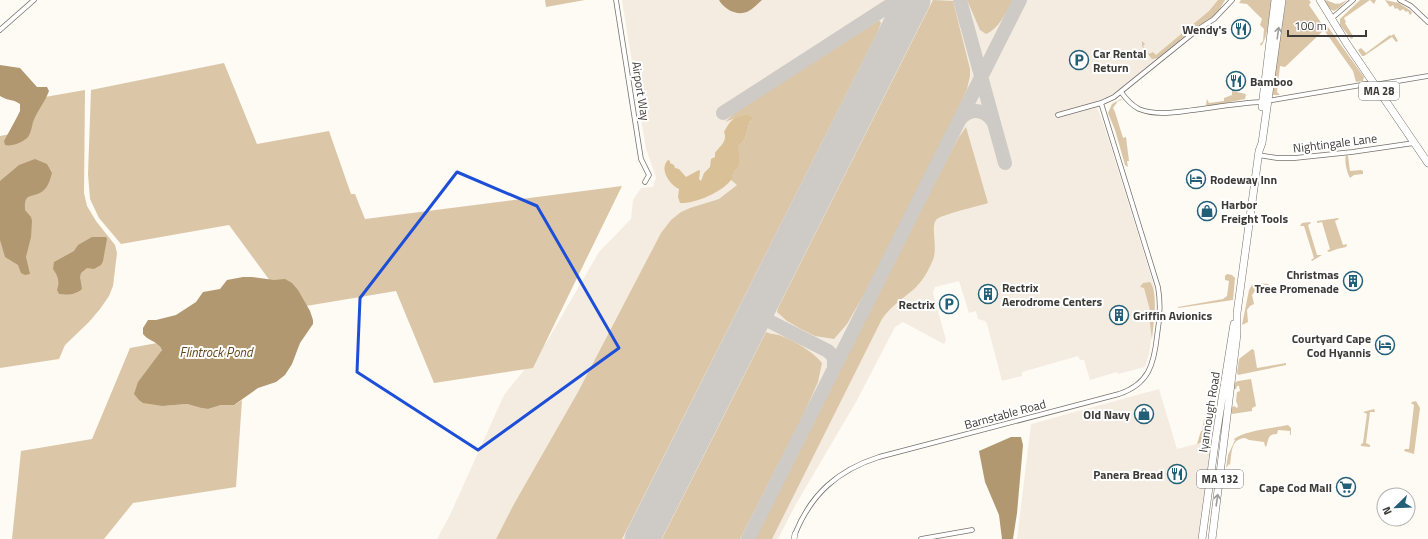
<svg xmlns="http://www.w3.org/2000/svg" width="1428" height="539" font-family="'Titillium Web',sans-serif">
	<rect width="100%" height="100%" fill="#fefaf4"/>
	<!-- built -->
	<path fill="#f4ece0" d="M622 0H1225L1184 36 1111 96 1095 102 1105 128 1154 286 1155 312 1149 354 1145 367 1118 374 1117 372 1090 380 1084 360H1080L1078 356 1022 372V376L1002 381 987 324 985 321 978 319 976 311 969 313 959 281 935 287 933 293 946 340 944 344 903 322 895 327 856 402 796 504 778 539H437L450 515 504 395 546 343 599 252 631 219 633 200 641 188 653 187 656 177 646 149Z
		M1159 389 1177 449 1207 441 1213 438 1199 539H1017L1031 424Z"/>
	<!-- green -->
	<path fill="#dbc7a7" d="M545 0H585L546 7Z
		M933 0 953 1 970 69V76L967 89 953 120 870 284 847 324 834 339 815 336 801 329 787 321 777 312 778 308Z
		M967 0H1013C1007 11 998 30 986 34L980 30Z
		M1218 0H1225L1218 12 1211 19 1196 27 1158 58 1152 59 1142 46V41L1145 44 1143 46 1149 54 1153 52 1156 55 1209 11Z
		M1241 0H1272C1270 11 1268 39 1261 46L1260 44 1263 41 1264 29 1260 25 1262 19 1247 4 1239 3Z
		M1286 0H1309L1311 2 1309 5 1324 27H1328L1364 77 1363 81 1356 82 1353 71 1324 30 1285 67 1280 66 1277 92 1280 95H1273L1272 93Z
		M1324 0C1330 0 1335 6 1341 3 1343 2 1345 1 1347 0L1339 8 1334 11 1330 9Z
		M1360 0H1376L1374 4 1370 0 1344 18 1346 22 1345 23 1353 36V38L1351 39 1340 25V19Z
		M1385 0 1399 3 1411 11 1412 13 1410 15 1408 11 1406 12 1403 9 1400 11 1397 8 1395 9 1393 5 1390 7Z
		M878 21H880L881 23 878 31 622 539H496L514 504 578 392 661 233 671 220 681 212 690 208 719 199 737 185 731 180 733 173 737 169 738 147 745 139 749 124 751 121 744 115 725 122 738 110Z
		M1394 34 1398 41 1396 42 1392 37 1364 56H1362L1358 50 1361 48 1366 53 1390 35 1391 36Z
		M224 63 257 144 329 131 351 194H355L365 219 622 186 533 368 434 383 396 291 288 309 268 278 229 225 121 244 99 218 90 199 88 174 91 90Z
		M85 90 84 193 87 206 96 221 115 245 117 253 113 286 109 296 100 309 89 322 65 345 59 359 0 368V136L26 131 22 101Z
		M1232 91 1246 94 1245 99 1210 106 1206 105 1207 99 1209 103 1224 101V98L1232 95Z
		M1121 99 1122 100 1118 101 1113 108 1115 112 1123 138 1126 137 1129 161H1127L1128 167 1125 165 1115 130 1108 113 1112 104Z
		M966 127 988 203C979 206 939 215 936 220 930 228 939 249 932 262 928 272 921 283 913 290 902 299 890 307 882 319L772 539H755L940 172 959 137Z
		M1346 155 1348 156 1350 171 1361 170 1363 171V174L1354 175 1350 178C1347 173 1344 161 1346 155Z
		M1338 218 1339 219 1335 221 1343 245 1347 244V245L1346 247 1337 249 1329 252 1327 251 1330 249 1322 222 1317 223V221Z
		M1310 222 1311 223 1308 225 1317 255H1322L1312 261 1311 260 1314 258 1304 226H1300L1302 223Z
		M1227 274 1232 275 1235 278 1233 300 1178 308V307L1223 299 1227 296 1229 281 1225 280V276Z
		M1150 282C1159 294 1153 325 1152 340L1149 315 1151 314 1144 288 1140 287 1143 283Z
		M1257 283 1268 284 1270 286 1265 287 1264 284 1254 287 1255 291 1252 295 1254 304 1250 306 1247 310 1248 322 1242 325 1249 290 1252 285Z
		M766 332C770 334 775 334 779 335 794 340 812 351 822 363L818 382 802 418 740 539H662Z
		M157 343 162 350 158 357 163 406 187 404 201 408 208 409 221 405H234L242 400 236 487 133 503 104 539H12L21 451 92 439 130 348Z
		M1252 349 1254 350 1257 368 1286 363V365L1238 375 1237 373 1239 359Z
		M1251 379 1256 406 1252 408V411L1232 414 1231 411 1232 407 1234 406 1237 408 1238 406 1236 401 1237 392 1240 391 1239 386H1237L1236 389H1234V383L1238 381Z
		M1416 401 1420 408 1414 454 1404 451 1405 449H1409L1414 405 1411 403 1412 402Z
		M1374 409 1375 412H1370L1366 443 1370 445V447L1361 446V444L1363 443 1367 414 1363 412Z
		M1209 411H1213L1214 413C1211 429 1215 439 1197 444L1201 431H1202L1204 420Z
		M1288 425 1291 428V435H1290V431L1278 430 1277 434C1267 434 1269 440 1266 447L1265 446 1264 442 1249 440 1245 438C1230 439 1232 454 1230 465L1229 464 1226 468 1228 455 1235 440 1234 439C1244 431 1274 428 1288 425Z"/>
	<!-- forest -->
	<path fill="#dac097" d="M744 115H749L752 118 749 124 745 139 738 147C738 152 740 158 739 163 739 168 735 170 733 174 731 179 735 175 731 180 722 192 695 204 680 203L678 197 679 189C669 184 659 169 668 160L670 161V163L674 165 675 168 679 169 686 177 699 170 700 171 699 179 701 181 704 173 710 167 711 159 715 157V153C720 146 728 141 724 132 729 122 733 117 744 115Z"/>
	<!-- water -->
	<path fill="#b19870" d="M719 0H762C757 4 753 9 747 12 736 16 724 9 719 0Z
		M0 65 20 68 37 87H47L49 91C45 102 37 111 33 122 32 126 31 133 28 137 24 142 11 147 5 145L4 141 16 119 20 111V104C13 99 8 101 0 96Z
		M35 159 47 164 52 173C50 180 48 187 43 191 32 199 24 191 25 210L31 217 32 221 31 237 26 257 30 274 25 275 21 273 18 265 5 257 0 240V181L19 165Z
		M92 237H106L107 239 103 261 101 265 94 269 87 268 81 273 80 277 82 289C75 295 68 295 59 294L57 290C60 281 58 276 53 269L54 262 74 251 78 245Z
		M243 277H252L274 280 285 279 292 283 298 290 310 311 313 320V324L300 343 292 364 285 375 276 382 258 388 234 405H221L208 409 201 408 187 404 163 406 143 403 139 400 134 394 138 382 162 350C158 341 148 341 143 334V328L148 320H156L176 315 196 302 203 292 220 289 227 280Z
		M1011 437H1021L1023 445 1017 513 1013 539H1002L999 515 985 482 979 451Z"/>
	<g fill="none" stroke-linecap="round" stroke-linejoin="round">
		<!-- taxiway -->
		<path stroke="#cecac6" stroke-width="14" d="M960 0 1005 163
			M723 113 898 0
			M960 119C971 107 986 109 994 123
			M762 300C761 308 761 314 767 320
			M748 327 759 320H767L828 351 834 357V367
			M748 539 1020 0"/>
		<!-- runway -->
		<path stroke="#cecac6" stroke-width="35" d="M642 539 913 0"/>
		<defs>
			<path id="minor" d="M616 0 641 159 649 175 645 182
				M1400 0 1411 6 1428 22
				M1331 19 1353 0
				M0 30 34 0
				M1374 85 1428 76
				M1121 92C1126 99 1131 105 1139 109 1156 116 1176 112 1194 110 1217 107 1239 103 1262 102
				M1267 101 1373 83
				M1058 115 1101 103 1114 97 1197 30 1214 19 1232 0
				M1258 155 1277 158H1295L1352 152 1414 143
				M795 534C811 494 838 470 879 457L1119 394C1149 384 1154 364 1157 336 1160 319 1161 304 1158 287L1101 103
				M921 539 972 530"/>
			<path id="tertiary" d="M794 539 795 534"/>
			<path id="primary" d="M1320 0 1347 44 1428 163
				M1262 107 1275 0
				M1202 539 1216 436 1234 324
				M1212 539 1237 334V313L1259 151 1262 143 1282 0"/>
		</defs>
		<!-- minor casing -->
		<use href="#minor" stroke="#75716c" stroke-width="5.5"/>
		<!-- tertiary casing -->
		<use href="#tertiary" stroke="#75716c" stroke-width="6"/>
		<!-- primary casing -->
		<use href="#primary" stroke="#75716c" stroke-width="8"/>
		<!-- minor -->
		<use href="#minor" stroke="#fff" stroke-width="4"/>
		<!-- tertiary -->
		<use href="#tertiary" stroke="#fff" stroke-width="5"/>
		<!-- primary -->
		<use href="#primary" stroke="#fff" stroke-width="7"/>
	</g>
	<!-- one-way arrows -->
	<defs><path id="oneway-shaft" d="M-6 0H5M1.5-3L5.5 0L1.5 3" fill="none" stroke-width="1.6" stroke-linecap="round" stroke-linejoin="round"/></defs>
	<g stroke="#9e9d9c">
		<use href="#oneway-shaft" transform="translate(1278 33) rotate(-82)"/>
		<use href="#oneway-shaft" transform="translate(1217 500) rotate(-82)"/>
	</g>
	<!-- marked area -->
	<path fill="none" stroke="#1d4ed8" stroke-width="3" stroke-linejoin="round" d="M457 172 537 206 619 348 478 450 357 372 360 298Z"/>
	<!-- icons -->
	<defs>
		<symbol id="restaurant-ring" viewBox="-11 -11 22 22"><circle r="9.5" fill="#fff" stroke="#245f78" stroke-width="1.5"/><path d="M-5-6h1v4h1v-4h1v4h1v-4h1v5L-1.5 .5V6h-2V.5L-5-1ZM5-6V6H3V1.5H1.5Q1.5-4 5-6Z" fill="#245f78"/></symbol>
		<symbol id="parking-ring" viewBox="-11 -11 22 22"><circle r="9.5" fill="#fff" stroke="#245f78" stroke-width="1.5"/><path d="M-3.5-5.5H1a3.5 3.5 0 0 1 0 7H-1V5.5H-3.5ZM-1-3.4V-.6H.8a1.4 1.4 0 0 0 0-2.8Z" fill="#245f78"/></symbol>
		<symbol id="hotel-ring" viewBox="-11 -11 22 22"><circle r="9.5" fill="#fff" stroke="#245f78" stroke-width="1.5"/><path d="M-6-4.5h1.5V1H6V5H4.5V3h-9V5H-6ZM-4 0a1.8 1.8 0 1 1 3.6 0ZM.5 0V-2.5h3Q6-2.5 6 0Z" fill="#245f78"/></symbol>
		<symbol id="shop-ring" viewBox="-11 -11 22 22"><circle r="9.5" fill="#fff" stroke="#245f78" stroke-width="1.5"/><path d="M-5-2.5h2.3a2.7 3.5 0 0 1 5.4 0H5L5.5 6h-11ZM-1.5-2.5h3a1.5 2.3 0 0 0-3 0Z" fill="#245f78"/></symbol>
		<symbol id="building-ring" viewBox="-11 -11 22 22"><circle r="9.5" fill="#fff" stroke="#245f78" stroke-width="1.5"/><path d="M-4-6H4V6H1V3H-1V6H-4ZM-2.5-4.3h1.7v1.8h-1.7ZM.8-4.3h1.7v1.8H.8ZM-2.5-1h1.7V.8h-1.7ZM.8-1h1.7V.8H.8Z" fill="#245f78"/></symbol>
		<symbol id="supermarket-ring" viewBox="-11 -11 22 22"><circle r="9.5" fill="#fff" stroke="#245f78" stroke-width="1.5"/><path d="M-6-5.5h2.5l.6 2H6L4.5 2H-2.5L-4.4-4H-6ZM-1.5 3.2a1.3 1.3 0 1 0 .1 0ZM3 3.2a1.3 1.3 0 1 0 .1 0Z" fill="#245f78"/></symbol>
	</defs>
	<g fill-rule="evenodd">
		<use href="#restaurant-ring" x="1230" y="18" width="22" height="22"/>
		<use href="#parking-ring" x="1068" y="49" width="22" height="22"/>
		<use href="#restaurant-ring" x="1225" y="70" width="22" height="22"/>
		<use href="#hotel-ring" x="1185" y="168" width="22" height="22"/>
		<use href="#shop-ring" x="1196" y="200" width="22" height="22"/>
		<use href="#building-ring" x="1342" y="270" width="22" height="22"/>
		<use href="#building-ring" x="977" y="283" width="22" height="22"/>
		<use href="#parking-ring" x="938" y="293" width="22" height="22"/>
		<use href="#building-ring" x="1108" y="304" width="22" height="22"/>
		<use href="#hotel-ring" x="1374" y="334" width="22" height="22"/>
		<use href="#shop-ring" x="1133" y="403" width="22" height="22"/>
		<use href="#restaurant-ring" x="1166" y="463" width="22" height="22"/>
		<use href="#supermarket-ring" x="1335" y="476" width="22" height="22"/>
	</g>
	<g text-anchor="middle" dominant-baseline="central" stroke-width="4" stroke-linejoin="round" paint-order="stroke">
		<!-- shield labels -->
		<g fill="#fff" stroke="#767674" stroke-width="1">
			<rect x="1359" y="82" width="40" height="18" rx="3"/>
			<rect x="1197" y="470" width="46" height="18" rx="3"/>
		</g>
		<g font-size="11" font-weight="bold" fill="#3c3b38">
			<text x="1379" y="91">MA 28</text>
			<text x="1220" y="479">MA 132</text>
		</g>
		<!-- poi labels -->
		<g font-size="12" font-weight="bold" fill="#3c3b38" stroke="#fff" text-anchor="end">
			<text x="1227" y="29">Wendy's</text>
			<text x="1093" y="53" text-anchor="start">Car Rental<tspan x="1093" dy="14">Return</tspan></text>
			<text x="1250" y="81" text-anchor="start">Bamboo</text>
			<text x="1210" y="179" text-anchor="start">Rodeway Inn</text>
			<text x="1221" y="204" text-anchor="start">Harbor<tspan x="1221" dy="14">Freight Tools</tspan></text>
			<text x="1339" y="274">Christmas<tspan x="1339" dy="14">Tree Promenade</tspan></text>
			<text x="1002" y="287" text-anchor="start">Rectrix<tspan x="1002" dy="14">Aerodrome Centers</tspan></text>
			<text x="935" y="304">Rectrix</text>
			<text x="1133" y="315" text-anchor="start">Griffin Avionics</text>
			<text x="1371" y="338">Courtyard Cape<tspan x="1371" dy="14">Cod Hyannis</tspan></text>
			<text x="1130" y="414">Old Navy</text>
			<text x="1163" y="474">Panera Bread</text>
			<text x="1332" y="487">Cape Cod Mall</text>
		</g>
		<!-- street labels -->
		<g font-size="12" fill="#3c3b38" stroke="#fff">
			<text transform="translate(641 91) rotate(81)">Airport Way</text>
			<text transform="translate(1335 143) rotate(-7)">Nightingale Lane</text>
			<text transform="translate(1209 412) rotate(-81)">Iyannough Road</text>
			<text transform="translate(1005 414) rotate(-15)">Barnstable Road</text>
		</g>
		<!-- water labels -->
		<g font-size="13" font-style="italic" fill="#634817" stroke="#fff">
			<text x="216" y="352">Flintrock Pond</text>
		</g>
	</g>
	<!-- north arrow -->
	<g transform="translate(1396 507) rotate(247)"><circle r="19" fill="#ffffff" stroke="#b1b1af"/>
	<path d="M0-3L7 15L0 10L-7 15Z" fill="#245f78"/>
	<text y="-6" font-size="11" font-weight="bold" text-anchor="middle" fill="#3c3b38">N</text>
	</g>
	<!-- scale -->
	<path d="M1288 30v6h78v-6" fill="none" stroke="#3c3b38" stroke-width="2"/>
	<text x="1294" y="30" font-size="12" fill="#3c3b38" stroke="#ffffff" stroke-width="3" paint-order="stroke">100 m</text>
</svg>
